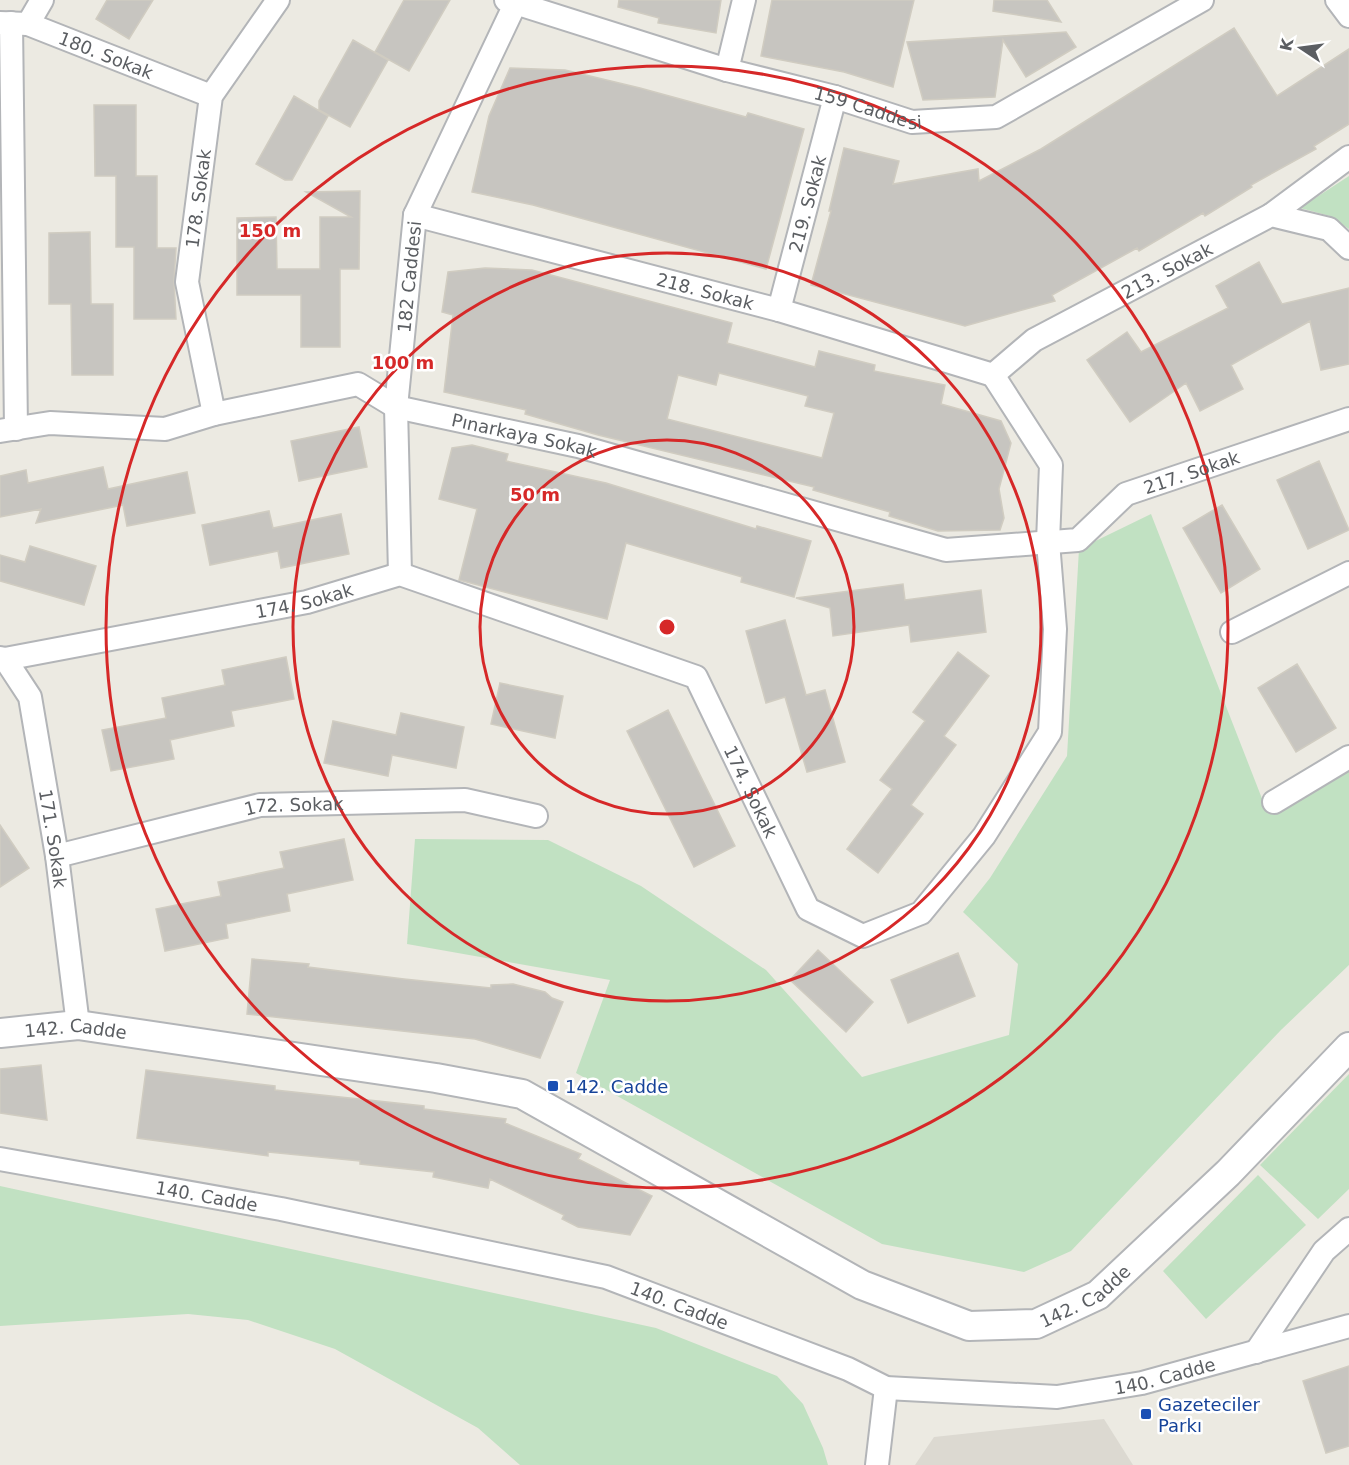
<svg xmlns="http://www.w3.org/2000/svg" width="1349" height="1465" font-family="'DejaVu Sans',sans-serif">
	<rect width="100%" height="100%" fill="#eceae2"/>
	<!-- education -->
	<path fill="#dcd9d1" d="M1104 1419 1133 1465H915L934 1437Z"/>
	<!-- green -->
	<path fill="#c1e1c2" d="M1349 176V229L1330 216 1300 208Z
		M1151 514 1268 814 1349 769V965L1281 1030 1071 1251 1024 1272 882 1244 576 1073 610 980 407 944 415 839 548 840 641 886 766 970 862 1077 1009 1035 1018 964 963 912 990 878 1067 756 1079 549Z
		M1349 1074V1189L1318 1219 1260 1165Z
		M1258 1175 1306 1225 1206 1319 1163 1271Z
		M0 1186 656 1328 777 1376 803 1404 823 1448 828 1465H520L478 1428 335 1349 248 1320 188 1314 0 1326Z"/>
	<!-- building -->
	<path fill="#c7c5c0" stroke="#d0ccc1" stroke-width="1.5" fill-rule="evenodd" d="M107 0H153L129 39 96 19Z
		M404 0H450L409 71 375 52Z
		M619 0H721L716 33 658 23 659 18 618 7Z
		M772 0H914L893 87 844 72 761 56Z
		M994 0H1047L1061 22 993 11Z
		M1234 28 1277 96 1349 49V124L1314 146 1316 149 1251 185 1252 187 1205 216 1203 213 1139 251 1137 248 1052 295 1055 301 965 326 811 285 831 211H829L844 148 899 161 893 184 978 169 979 181 1041 149Z
		M1066 32 1076 47 1026 77 1003 40 995 97 923 100 907 42Z
		M353 40 388 60 350 127 319 110V101Z
		M510 68 565 70 640 88 746 117 748 113 804 129 766 269 533 205 472 192 489 116Z
		M294 96 328 116 292 180H285L256 164Z
		M94 105H136V176H157V248H176L174 281 176 319H134V247H116V176H95Z
		M360 191 359 269H340V347H301V295H237V218L276 217 277 269H320V217H351L306 192Z
		M90 232 91 304H113V375H72L71 304H49V233Z
		M1259 262 1282 304 1349 288V364L1321 370 1310 321 1231 365 1243 389 1200 411 1186 383 1130 422 1087 360 1127 332 1141 352 1228 308 1216 286Z
		M485 268 532 270 732 323 727 343 815 367 819 351 875 365 874 371 945 385 941 404 1001 421 1011 443 999 489 1004 518 1000 530 938 531 889 516 890 512 813 490 814 487 598 435 525 414 526 410 444 392 453 315 442 312 448 272ZM719 373 808 396 805 406 834 413 822 458 667 419 678 375 716 385Z
		M359 427 367 467 299 481 291 441Z
		M472 445 508 454 506 461 606 483 756 529 757 526 811 541 794 597 741 582 742 577 626 543 607 619 459 580 477 509 439 499 452 448Z
		M1319 461 1349 530 1308 549 1277 480Z
		M103 467 108 489 187 472 195 513 127 526 123 505 36 523 41 509 0 517V476L26 470 28 483Z
		M1222 505 1260 569 1221 593 1183 528Z
		M269 511 273 528 341 514 349 554 281 568 278 551 210 565 202 525Z
		M30 546 96 566 84 605 0 581V555L25 562Z
		M903 584 905 600 981 590 986 632 911 642 909 625 833 636 830 608 796 598Z
		M785 620 806 695 825 690 845 762 807 772 785 697 766 703 746 631Z
		M958 652 989 676 944 736 956 745 911 805 923 814 878 873 847 849 892 789 880 780 925 721 913 712Z
		M286 657 294 699 231 711 234 726 170 740 174 759 111 771 102 730 166 718 162 698 225 685 222 670Z
		M1297 664 1336 728 1296 752 1258 688Z
		M500 683 563 696 555 738 491 724Z
		M668 710 735 846 694 867 627 731Z
		M401 713 464 727 456 768 392 755 388 776 324 763 333 721 396 735Z
		M0 825 29 868 0 887Z
		M344 839 353 880 287 894 290 911 226 924 228 938 165 951 156 909 221 896 218 882 284 868 280 852Z
		M818 950 873 1002 846 1032 790 980Z
		M958 953 975 996 908 1023 891 980Z
		M252 959 309 964 308 967 404 979 491 988V985L513 984 545 992 552 998 563 1002 540 1058 475 1039 247 1014Z
		M41 1065 47 1120 0 1113V1069Z
		M146 1070 275 1086V1090L424 1106V1109L506 1119 505 1123 581 1154 578 1159 652 1196 630 1235 578 1227 562 1219 564 1215 490 1179 488 1188 433 1177 434 1172 360 1164V1161L268 1152V1156L137 1138Z
		M1349 1366V1446L1326 1453 1303 1381Z"/>
	<g fill="none" stroke-linecap="round" stroke-linejoin="round">
		<defs>
			<g id="minor">
				<path id="s1" d="M506 0 727 70 835 97 912 122 996 117 1202 0"/>
				<path d="M1337 0 1349 16"/>
				<path id="s2" d="M0 23 28 24 211 96"/>
				<path d="M11 23 16 429"/>
				<path d="M28 24 42 0"/>
				<path d="M727 70 744 0"/>
				<path id="s3" d="M415 215 779 310 993 375"/>
				<path d="M1271 215 1349 157"/>
				<path id="s4" d="M779 310 835 97"/>
				<path id="s5" d="M993 375 1034 340 1271 215 1329 229 1349 248"/>
				<path id="s6" d="M214 414 187 282 211 96 278 0"/>
				<path id="s7" d="M0 431 50 423 165 429 214 414 358 384 396 407 578 446 946 550 1078 540 1126 494 1349 419"/>
				<path id="s8" d="M400 574 396 407 415 215 517 0"/>
				<path d="M1232 632 1349 573"/>
				<path id="s9" d="M0 658 5 659 307 602 400 574 696 677 808 909 863 936 921 913 984 836 1050 732 1055 629 1048 542 1051 465 993 375"/>
				<path id="s10" d="M5 659 30 697 57 856 78 1025"/>
				<path d="M1274 802 1349 757"/>
				<path id="s11" d="M57 856 260 805 465 800 536 816"/>
				<path id="s12" d="M0 1159 281 1209 606 1277 848 1369 886 1388 1057 1397 1142 1383 1349 1326"/>
				<path d="M1256 1352 1324 1251 1349 1229"/>
				<path d="M877 1465 886 1388"/>
			</g>
			<g id="tertiary">
				<path id="s13" d="M0 1033 78 1025 436 1078 522 1094 862 1285 969 1326 1036 1324 1098 1295 1228 1173 1349 1047"/>
			</g>
		</defs>
		<!-- minor casing -->
		<use href="#minor" stroke="#b3b5b8" stroke-width="26"/>
		<!-- tertiary casing -->
		<use href="#tertiary" stroke="#b3b5b8" stroke-width="32"/>
		<!-- minor -->
		<use href="#minor" stroke="#fff" stroke-width="22"/>
		<!-- tertiary -->
		<use href="#tertiary" stroke="#fff" stroke-width="28"/>
	</g>
	<!-- distance rings -->
	<g fill="none" stroke="#d62828" stroke-width="3">
		<circle cx="667" cy="627" r="187"/>
		<circle cx="667" cy="627" r="374"/>
		<circle cx="667" cy="627" r="561"/>
	</g>
	<!-- markers -->
	<g fill="#1a4fb4" stroke="#fff" stroke-width="2">
		<rect x="547" y="1080" width="12" height="12" rx="3"/>
		<rect x="1140" y="1408" width="12" height="12" rx="3"/>
	</g>
	<g text-anchor="middle" dominant-baseline="central" stroke-width="5" stroke-linejoin="round" paint-order="stroke">
		<!-- street labels -->
		<g font-size="18" fill="#5b5e62" stroke="#fff">
			<text stroke="none"><textPath href="#s2" startOffset="112">180. Sokak</textPath></text>
			<text stroke="none"><textPath href="#s1" startOffset="378">159 Caddesi</textPath></text>
			<text stroke="none"><textPath href="#s6" startOffset="219">178. Sokak</textPath></text>
			<text stroke="none"><textPath href="#s4" startOffset="110">219. Sokak</textPath></text>
			<text stroke="none"><textPath href="#s5" startOffset="204">213. Sokak</textPath></text>
			<text stroke="none"><textPath href="#s8" startOffset="298">182 Caddesi</textPath></text>
			<text stroke="none"><textPath href="#s3" startOffset="300">218. Sokak</textPath></text>
			<text stroke="none"><textPath href="#s7" startOffset="540">Pınarkaya Sokak</textPath></text>
			<text stroke="none"><textPath href="#s7" startOffset="1245">217. Sokak</textPath></text>
			<text stroke="none"><textPath href="#s9" startOffset="310">174. Sokak</textPath></text>
			<text stroke="none"><textPath href="#s9" startOffset="850">174. Sokak</textPath></text>
			<text stroke="none"><textPath href="#s11" startOffset="243">172. Sokak</textPath></text>
			<text stroke="none"><textPath href="#s10" startOffset="189">171. Sokak</textPath></text>
			<text stroke="none"><textPath href="#s13" startOffset="76">142. Cadde</textPath></text>
			<text stroke="none"><textPath href="#s12" startOffset="210">140. Cadde</textPath></text>
			<text stroke="none"><textPath href="#s13" startOffset="1156">142. Cadde</textPath></text>
			<text stroke="none"><textPath href="#s12" startOffset="696">140. Cadde</textPath></text>
			<text stroke="none"><textPath href="#s12" startOffset="1200">140. Cadde</textPath></text>
		</g>
		<!-- transit labels -->
		<g font-size="18" fill="#164399" stroke="#fff" text-anchor="start">
			<text x="565" y="1086">142. Cadde</text>
			<text x="1158" y="1404">Gazeteciler<tspan x="1158" dy="21">Parkı</tspan></text>
		</g>
	</g>
	<circle cx="667" cy="627" r="9" fill="#d62828" stroke="#fff" stroke-width="3"/>
	<g font-size="18" text-anchor="middle" font-weight="bold" fill="#d62828" stroke="#fff" stroke-width="5" stroke-linejoin="round" paint-order="stroke">
		<text x="270" y="237">150 m</text>
		<text x="403" y="369">100 m</text>
		<text x="535" y="501">50 m</text>
	</g>
	<!-- north arrow -->
	<g transform="translate(1301 48) rotate(283)" stroke="#ffffff" stroke-width="4.5" paint-order="stroke">
	<path d="M0-4.5L10 22L0 15L-10 22Z" fill="#5b5e62"/>
	<text y="-9" font-size="16" font-weight="bold" text-anchor="middle" fill="#5b5e62">K</text>
	</g>
</svg>
